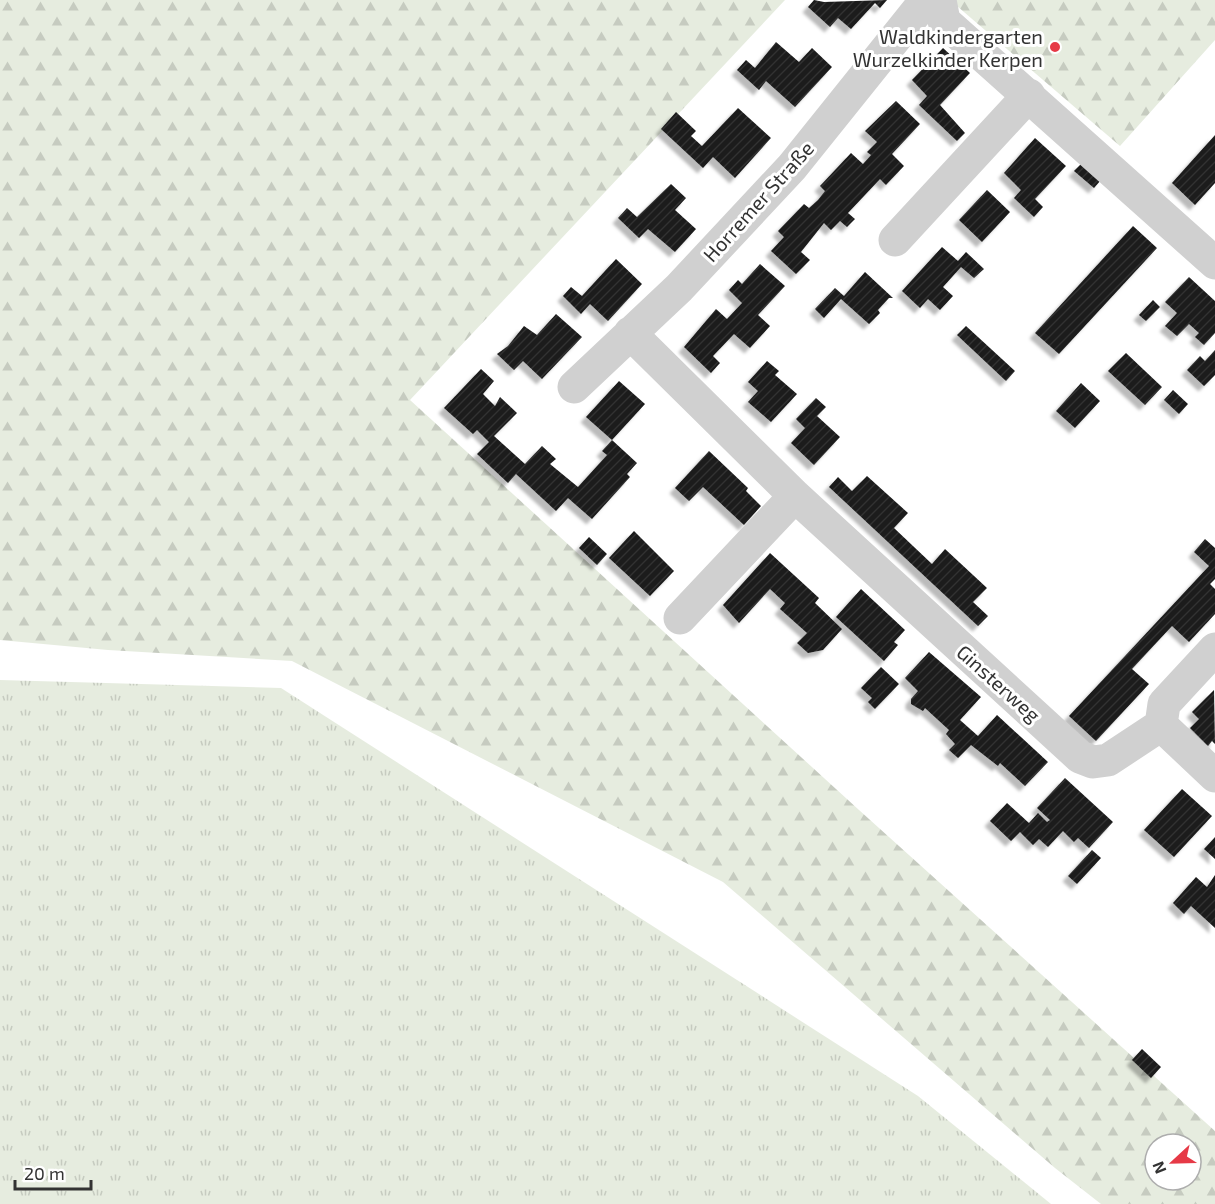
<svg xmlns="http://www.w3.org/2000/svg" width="1215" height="1204" font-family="'Exo 2',sans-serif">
	<defs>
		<pattern id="grass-tufts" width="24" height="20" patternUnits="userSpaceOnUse" patternTransform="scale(1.5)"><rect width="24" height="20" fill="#e6ecdf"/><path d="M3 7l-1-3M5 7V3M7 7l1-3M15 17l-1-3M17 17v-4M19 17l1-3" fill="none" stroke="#c6cbc0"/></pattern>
		<pattern id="forest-firs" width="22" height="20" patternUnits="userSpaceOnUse" patternTransform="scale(1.5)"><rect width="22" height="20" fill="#e6ecdf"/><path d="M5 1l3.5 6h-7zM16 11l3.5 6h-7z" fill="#c6cbc0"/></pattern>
		<pattern id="building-hatch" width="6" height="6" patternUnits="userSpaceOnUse" patternTransform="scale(1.5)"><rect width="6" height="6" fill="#1a1a1a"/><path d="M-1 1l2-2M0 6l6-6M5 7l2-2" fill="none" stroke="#333"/></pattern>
		<filter id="shadow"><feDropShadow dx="-5.5" dy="5.5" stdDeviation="1.5" flood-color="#0004"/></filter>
	</defs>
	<rect width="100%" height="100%" fill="#fff"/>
	<!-- grass -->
	<path fill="url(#grass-tufts)" d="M0 680 281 688 918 1096 1051 1204H0Z"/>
	<!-- forest -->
	<path fill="url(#forest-firs)" fill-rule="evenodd" d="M0 0H785L410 400 859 810 1215 1131V1204H1101L1055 1168 723 882 292 661 108 650 0 640ZM1155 1144H1191V1180H1155Z
		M950 0H1215V40L1120 146Z"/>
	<!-- building -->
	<path fill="url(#building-hatch)" filter="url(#shadow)" d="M814 0 824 2 887 0 880 8 875 3 851 29 838 18 830 27 808 7Z
		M776 42 799 62 812 48 832 67 795 107 766 81 759 90 737 70 746 60 755 68Z
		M943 48 970 73 940 105 965 133 957 141 919 105 927 96 912 80Z
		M896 101 920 124 892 154 904 166 886 185 880 179 848 213 855 219 847 227 840 221 831 230 824 223 801 252 810 260 796 274 771 251 784 237 778 231 804 204 809 208 818 200 825 191 820 186 851 153 863 164 871 155 867 152 877 142 865 131Z
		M738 108 771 138 735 178 713 157 703 168 661 129 676 112 696 131 691 136 702 146Z
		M1215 135V183L1195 205 1172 183Z
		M1035 138 1066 166 1035 199 1043 207 1034 217 1014 198 1021 190 1004 173Z
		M1082 163 1101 180 1094 188 1074 171Z
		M671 184 686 198 675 210 696 229 675 252 648 229 639 238 618 218 627 208 637 217Z
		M987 190 1010 212 982 242 959 220Z
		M1133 226 1157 248 1059 354 1035 333Z
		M942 247 958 261 966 252 984 269 974 278 961 267 943 287 953 296 940 310 928 299 920 308 902 291Z
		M616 259 642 284 608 321 590 304 581 314 563 296 571 287 582 296Z
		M760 264 785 286 758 315 770 326 750 348 734 334 713 356 720 363 711 373 684 347 716 309 727 319 742 303 729 290 738 280 742 284Z
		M865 272 893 298H889L878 310 880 313 869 324 841 299 824 318 815 309 835 288 844 296Z
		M1189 277 1215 301V333L1204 345 1195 337 1199 333 1189 324 1177 336 1165 326 1177 313 1165 302Z
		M1153 300 1160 307 1146 321 1139 315Z
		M556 314 582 337 542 379 523 361 514 370 497 354 508 346 524 326 537 335Z
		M966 326 1015 371 1006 381 957 335Z
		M1215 350V375L1204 386 1187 370 1200 356 1205 361Z
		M1126 353 1162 387 1145 405 1108 371Z
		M767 361 779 371 775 375 797 394 771 422 748 402 758 391 748 382Z
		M481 369 494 381 483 394 495 406 500 397 517 413 494 436 525 464 542 446 556 459 550 464 578 487 607 455 602 451 612 440 586 417 619 381 645 404 612 440 637 463 627 474 630 477 592 519 568 498 556 511 516 474 508 483 477 454 489 442 477 430 473 434 444 408Z
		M1081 383 1100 401 1075 428 1056 411Z
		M1173 390 1188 404 1179 414 1164 400Z
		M816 398 826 407 817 416 840 437 814 465 791 443 805 428 796 419Z
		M709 451 748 488 746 491 761 506 744 525 703 487 689 501 675 488Z
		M867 476 908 513 894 528 932 564 945 549 987 588 973 602 988 616 978 626 829 487 838 477 852 491Z
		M634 531 674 571 650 596 609 558Z
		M589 537 607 554 597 565 579 548Z
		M1205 539 1215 548V579L1210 584 1215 589V614L1189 642 1172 626 1132 669 1149 684 1096 741 1069 716 1209 566 1194 552Z
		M770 553 819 598 815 603 842 629 823 650 808 653 797 643 807 633 780 609 785 603 770 589 739 623 723 605Z
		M861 589 905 630 894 642 898 645 884 661 836 617Z
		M929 652 981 697 960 720 978 736 997 715 1048 762 1025 786 1000 763 998 766 971 745 958 758 949 750 955 744 946 734 949 730 925 708 923 711 911 704V699L918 691 905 678Z
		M881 667 899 684 875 709 868 702 872 698 861 688Z
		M1214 690 1215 744 1212 741 1208 746 1190 728 1199 719 1192 712Z
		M1065 778 1113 822 1089 848 1078 838 1074 842 1063 831 1048 847 1039 839 1033 845 1020 832 1011 841 990 821 1007 803 1029 823 1038 813 1047 822 1050 820 1037 808Z
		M1182 789 1212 816 1174 857 1144 830Z
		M1215 837V859L1204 849Z
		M1092 850 1101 858 1077 884 1068 876Z
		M1215 875V928L1191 906 1184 914 1173 903 1196 877 1207 887Z
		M1142 1049 1161 1067 1151 1078 1132 1060Z"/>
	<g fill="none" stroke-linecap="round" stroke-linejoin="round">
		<!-- minor -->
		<path stroke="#d0d0d0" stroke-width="33" d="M940 0 944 21 1215 263
			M895 240 1029 95
			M630 333 795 496 1080 757 1093 762 1108 760 1161 725 1215 776
			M574 387 679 288 792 167 926 0
			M680 618 795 496
			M1161 725 1164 704 1215 649"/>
	</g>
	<!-- markers -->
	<circle fill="#e63946" stroke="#fff" stroke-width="2" cx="1055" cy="47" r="6"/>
	<g text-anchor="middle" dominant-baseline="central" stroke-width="6" stroke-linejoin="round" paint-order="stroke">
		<!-- poi labels -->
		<g font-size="20" fill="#333" stroke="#fff" text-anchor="end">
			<text x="1043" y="36">Waldkindergarten<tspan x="1043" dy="23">Wurzelkinder Kerpen</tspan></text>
		</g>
		<!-- street labels -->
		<g font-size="20" fill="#333" stroke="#fff">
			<text transform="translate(758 201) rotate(-48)">Horremer Straße</text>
			<text transform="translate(999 683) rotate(42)">Ginsterweg</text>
		</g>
	</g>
	<!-- north arrow -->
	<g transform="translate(1173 1162) rotate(248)"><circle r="28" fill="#ffffff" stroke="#adadad" stroke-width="1.5"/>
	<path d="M0-4.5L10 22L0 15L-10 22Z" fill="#e63946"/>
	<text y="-9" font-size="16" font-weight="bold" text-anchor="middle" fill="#333333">N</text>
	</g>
	<!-- scale -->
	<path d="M15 1180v9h76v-9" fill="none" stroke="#333333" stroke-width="3"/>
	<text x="24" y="1180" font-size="18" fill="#333333" stroke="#ffffff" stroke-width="4.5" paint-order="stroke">20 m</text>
</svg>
